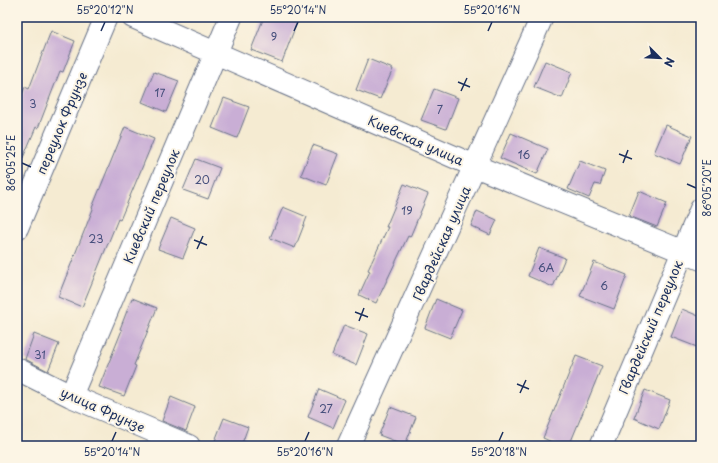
<svg xmlns="http://www.w3.org/2000/svg" width="718" height="463" font-family="'Playpen Sans',sans-serif">
	<rect width="100%" height="100%" fill="#fcf5e5"/>
	<filter id="ink" filterUnits="userSpaceOnUse"><feTurbulence type="fractalNoise" baseFrequency=".025" numOctaves="2"/><feDisplacementMap in="SourceGraphic" scale="8" xChannelSelector="R" yChannelSelector="G"/><feConvolveMatrix kernelMatrix="1 2 1 2 8 2 1 2 1" color-interpolation-filters="sRGB"/></filter>
	<filter id="wash" filterUnits="userSpaceOnUse"><feTurbulence type="fractalNoise" baseFrequency=".012" numOctaves="4" result="noise"/><feDisplacementMap in="SourceGraphic" scale="16" xChannelSelector="R" yChannelSelector="G"/><feGaussianBlur stdDeviation="0.9" result="paint"/><feColorMatrix in="noise" values="0 0 0 0 0 0 0 0 0 0 0 0 0 0 0 0 0 1.4 0 .05"/><feComposite in="paint" operator="in"/></filter>
	<g filter="url(#wash)">
		<rect width="100%" height="100%" fill="#f5ebd2"/>
		<g id="blocks">
			<!-- building -->
			<path fill="#c9aed5" d="M264 17H283L297 22 282 62 251 50Z
				M51 31 75 41 63 72 60 71 38 128 36 127 17 172V108L25 87 29 89Z
				M368 59 393 69 380 99 356 90Z
				M545 61 572 72 562 98 534 87Z
				M154 72 179 81 166 112 142 102Z
				M434 89 458 98 446 129 421 120Z
				M224 98 249 107 237 138 212 128Z
				M666 125 692 136 680 164 654 153Z
				M125 127 154 139 120 220 118 219 82 307 58 297 93 209 92 208Z
				M511 133 548 149 537 174 500 158Z
				M313 145 338 154 326 185 301 175Z
				M196 159 220 168 208 199 183 190Z
				M580 161 605 171 600 185 595 184 589 198 568 189Z
				M404 184 428 194 410 237 408 236 376 303 359 295 370 271 368 270 388 227H386Z
				M639 191 667 203 657 227 629 216Z
				M283 207 307 217 295 248 270 238Z
				M477 211 497 220 490 235 471 226Z
				M171 218 195 228 183 258 158 249Z
				M539 248 565 258 553 287 528 276Z
				M594 262 627 275 614 309 580 296Z
				M132 298 157 308 134 365 136 366 124 396 99 387 122 330 120 329Z
				M436 299 462 310 450 338 425 328Z
				M682 309 701 317V336L697 347 671 337Z
				M344 325 368 334 356 365 332 355Z
				M34 334 59 344 48 371 25 359Z
				M576 356 602 366 569 446H561L543 438Z
				M319 389 345 400 333 428 308 417Z
				M645 390 670 400 659 429 634 418Z
				M171 397 195 407 186 431 162 421Z
				M390 407 416 417 405 445 379 435Z
				M224 418 248 427 241 446H213Z"/>
		</g>
	</g>
	<g filter="url(#ink)">
		<use href="#blocks" fill-opacity="0" stroke="#677187" stroke-width="1"/>
		<g fill="none" stroke-linecap="round" stroke-linejoin="round">
			<defs>
				<path id="minor" d="M133 17 475 166 701 259
					M17 228 106 17
					M17 369 71 396 189 446
					M71 396 231 17
					M348 446 542 17
					M601 446 701 209"/>
			</defs>
			<!-- minor casing -->
			<use href="#minor" stroke="#677187" stroke-width="24"/>
			<!-- minor -->
			<use href="#minor" stroke="#fff" stroke-width="22"/>
		</g>
	</g>
	<!-- ticks -->
	<path fill="none" stroke="#1b2f5e" stroke-width="1.5" d="M101 31 105 22M294 31 298 22M488 31 492 22M458 82 470 87M461 91 467 78M619 154 632 159M22 163 31 167M623 163 628 150M687 184 696 188M194 240 207 245M197 249 203 236M355 312 368 317M359 321 364 308M517 384 529 389M520 393 526 380M112 441 116 432M305 441 309 432M499 441 503 432"/>
	<g text-anchor="middle" dominant-baseline="central" stroke-width="4" stroke-linejoin="round" paint-order="stroke">
		<!-- number labels -->
		<g font-size="11" fill="#464f7c">
			<text x="274" y="36">9</text>
			<text x="160" y="92">17</text>
			<text x="33" y="103">3</text>
			<text x="440" y="109">7</text>
			<text x="524" y="154">16</text>
			<text x="202" y="179">20</text>
			<text x="407" y="210">19</text>
			<text x="96" y="238">23</text>
			<text x="546" y="267">6А</text>
			<text x="604" y="285">6</text>
			<text x="40" y="354">31</text>
			<text x="326" y="408">27</text>
		</g>
		<!-- street labels -->
		<g font-size="13" fill="#1b2f5e" stroke="#fcf5e5">
			<text transform="translate(61 123) rotate(-67)">переулок Фрунзе</text>
			<text transform="translate(416 140) rotate(24)">Киевская улица</text>
			<text transform="translate(151 206) rotate(-67)">Киевский переулок</text>
			<text transform="translate(441 243) rotate(-66)">Гвардейская улица</text>
			<text transform="translate(650 327) rotate(-67)">Гвардейский переулок</text>
			<text transform="translate(103 409) rotate(24)">улица Фрунзе</text>
		</g>
	</g>
	<!-- margin -->
	<rect width="718" height="463" fill="none" stroke="#fcf5e5" stroke-width="44"/>
	<!-- north arrow -->
	<g transform="translate(660 58) rotate(114)" stroke="#fcf5e5" stroke-width="3" paint-order="stroke">
	<path d="M0-3L7 15L0 10L-7 15Z" fill="#1b2f5e"/>
	<text y="-6" font-size="11" font-weight="bold" text-anchor="middle" fill="#1b2f5e">N</text>
	</g>
	<rect x="22" y="22" width="674" height="419" fill="none" stroke="#1b2f5e" stroke-width="1.5"/>
	<g font-size="10" text-anchor="middle" fill="#1b2f5e">
		<text x="105" y="14">55°20'12"N</text>
		<text x="298" y="14">55°20'14"N</text>
		<text x="492" y="14">55°20'16"N</text>
		<text transform="translate(11 163) rotate(-90)" y="4">86°05'25"E</text>
		<text transform="translate(707 188) rotate(-90)" y="4">86°05'20"E</text>
		<text x="112" y="456">55°20'14"N</text>
		<text x="305" y="456">55°20'16"N</text>
		<text x="499" y="456">55°20'18"N</text>
	</g>
</svg>
